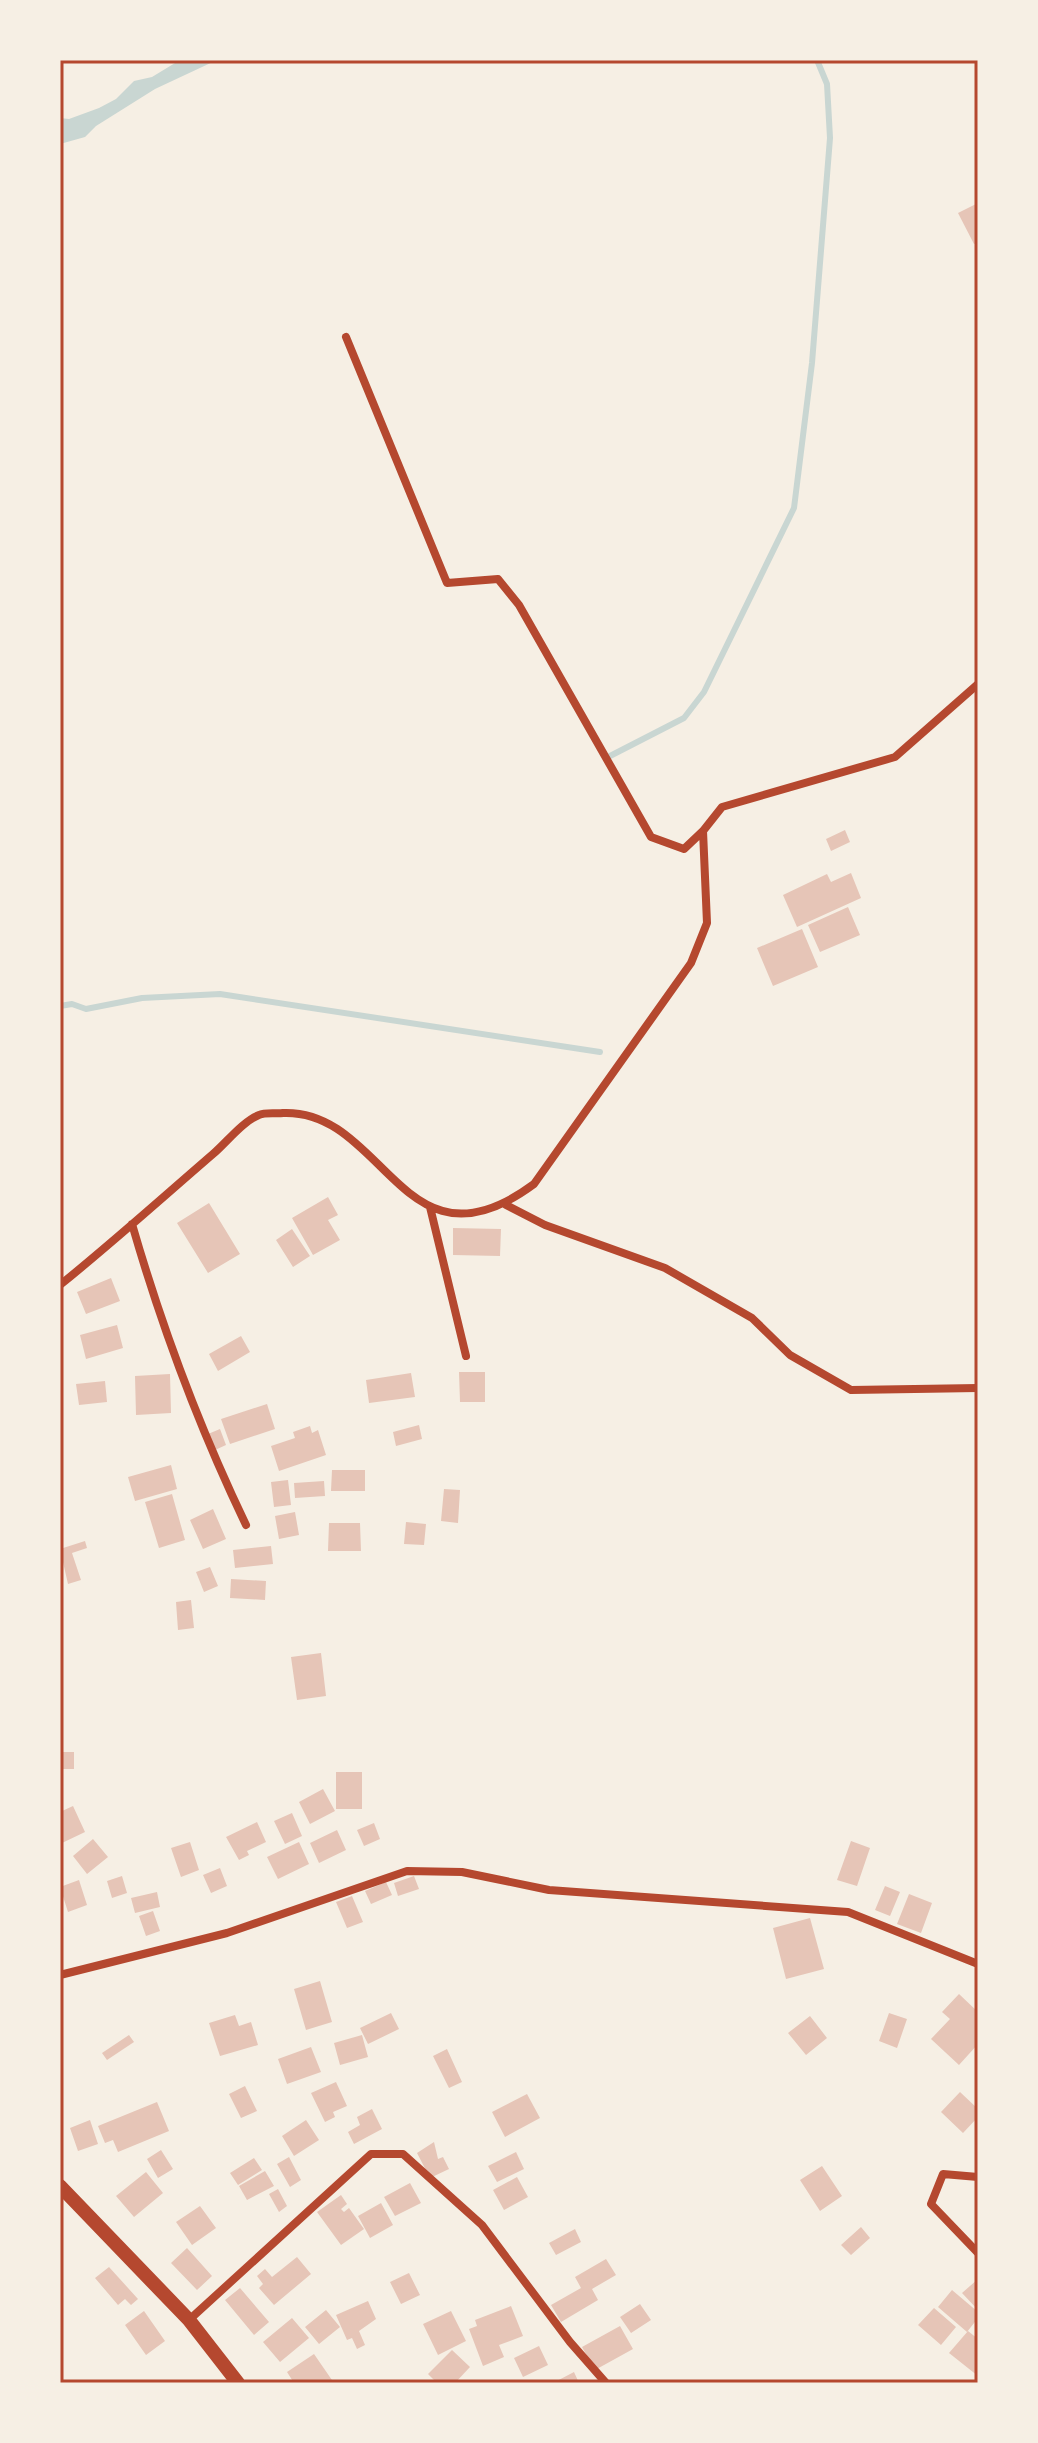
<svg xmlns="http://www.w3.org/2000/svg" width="1038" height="2443" font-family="'Roboto Condensed',sans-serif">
	<rect width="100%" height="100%" fill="#f6efe4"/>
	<!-- water -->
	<path fill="#c9d6d2" d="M180 60H217L155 89 96 126 85 137 60 144V118L69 119 99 108 116 99 134 81 152 77Z"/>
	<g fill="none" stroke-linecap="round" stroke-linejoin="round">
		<!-- stream -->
		<path stroke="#c9d6d2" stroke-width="6" d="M610 756 684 718 704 692 794 508 812 363 830 138 827 84 817 60
			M60 1006 72 1004 86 1009 142 998 220 994 600 1052"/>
	</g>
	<!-- building -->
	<path fill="#e6c5b7" d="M978 203V243L974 244 958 213Z
		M845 830 850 842 831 851 826 839Z
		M851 873 861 898 797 927 783 895 827 874 831 882Z
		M848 907 860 935 820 952 808 925Z
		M802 929 818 967 773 986 757 948Z
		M328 1197 338 1215 328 1220 340 1240 313 1255 292 1218Z
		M209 1203 240 1254 208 1273 177 1223Z
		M453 1228 501 1229 500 1256 453 1255Z
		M292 1229 310 1256 293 1267 276 1240Z
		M111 1278 120 1301 86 1314 77 1292Z
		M117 1325 123 1348 86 1359 80 1335Z
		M241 1336 250 1352 218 1371 209 1354Z
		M459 1372H485V1402H460Z
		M411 1373 415 1397 369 1403 366 1380Z
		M170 1374 171 1413 136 1415 135 1376Z
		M105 1381 107 1402 79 1405 76 1384Z
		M267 1404 275 1429 230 1444 221 1419Z
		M419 1425 422 1439 396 1446 393 1432Z
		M310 1426 312 1433 318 1430 326 1455 279 1471 271 1446 295 1438 293 1432Z
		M220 1429 226 1445 215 1450 208 1434Z
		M171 1465 177 1489 135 1501 128 1477Z
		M332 1470H365V1491H331Z
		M288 1480 291 1505 274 1507 271 1482Z
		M324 1481 325 1496 295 1498 294 1483Z
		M444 1489 460 1490 458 1523 441 1521Z
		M172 1494 185 1540 159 1548 145 1502Z
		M213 1509 226 1539 203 1549 190 1520Z
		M295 1512 299 1535 279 1539 275 1516Z
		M406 1522 426 1524 424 1545 404 1544Z
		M329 1523H360L361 1551H328Z
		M85 1541 87 1548 72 1553 81 1580 68 1584 60 1549Z
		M271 1546 273 1564 235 1568 233 1550Z
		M210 1567 218 1586 204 1592 196 1572Z
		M231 1579 266 1581 265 1600 230 1598Z
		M191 1600 194 1628 178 1630 176 1602Z
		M321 1653 326 1696 297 1700 291 1657Z
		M60 1752H74V1769H60Z
		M336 1772H362V1809H336Z
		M323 1789 335 1811 310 1824 299 1802Z
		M73 1806 85 1832 62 1843 60 1812Z
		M292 1813 302 1836 285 1844 274 1821Z
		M257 1822 266 1842 247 1851 249 1855 239 1860 226 1837Z
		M374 1823 380 1839 364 1846 357 1830Z
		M337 1830 346 1850 319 1863 310 1843Z
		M93 1839 108 1857 87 1874 73 1856Z
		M851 1841 870 1848 857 1886 837 1880Z
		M190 1842 199 1870 181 1877 171 1848Z
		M299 1842 309 1864 278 1879 267 1857Z
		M220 1868 227 1886 211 1893 203 1875Z
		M122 1876 127 1893 112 1898 107 1881Z
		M414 1876 419 1889 398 1896 394 1883Z
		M79 1880 87 1905 68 1912 60 1887Z
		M386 1882 392 1895 371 1904 365 1891Z
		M885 1886 900 1892 890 1916 875 1910Z
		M157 1892 160 1907 135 1913 131 1898Z
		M909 1894 932 1903 921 1933 897 1924Z
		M352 1896 363 1922 347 1928 336 1902Z
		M153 1911 160 1931 146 1936 139 1916Z
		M810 1918 824 1969 786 1979 773 1928Z
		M320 1981 332 2022 306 2030 294 1989Z
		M959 1994 978 2012V2044L959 2065 931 2039 950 2019 942 2012Z
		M391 2013 399 2029 368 2044 360 2028Z
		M889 2013 907 2019 897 2048 879 2041Z
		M235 2015 239 2026 251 2022 258 2045 220 2056 209 2023Z
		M810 2016 827 2038 806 2055 788 2033Z
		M129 2035 134 2042 107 2060 102 2053Z
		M362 2035 368 2057 340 2065 334 2043Z
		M311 2047 321 2072 287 2084 278 2059Z
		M447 2049 462 2082 449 2088 433 2056Z
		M336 2082 347 2106 333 2112 335 2117 325 2122 311 2093Z
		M245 2086 257 2111 241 2118 229 2094Z
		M960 2092 978 2109V2117L963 2133 941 2112Z
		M527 2094 540 2118 505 2137 492 2112Z
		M157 2102 169 2131 118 2152 113 2140 105 2143 98 2126Z
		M372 2109 382 2129 354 2144 348 2132 360 2125 357 2117Z
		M90 2120 98 2144 78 2151 70 2128Z
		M306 2120 319 2140 294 2156 282 2136Z
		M434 2142 438 2159 443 2157 449 2169 430 2178 417 2153Z
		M161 2150 173 2169 158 2178 147 2159Z
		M516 2152 524 2169 497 2182 488 2166Z
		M289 2157 301 2180 290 2187 277 2164Z
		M254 2158 262 2170 238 2185 230 2173Z
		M822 2166 842 2196 820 2211 800 2180Z
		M265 2171 274 2186 247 2200 239 2186Z
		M146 2172 163 2193 134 2217 116 2196Z
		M517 2177 528 2197 504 2210 493 2190Z
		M410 2183 421 2203 395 2216 384 2197Z
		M278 2189 287 2206 279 2212 269 2194Z
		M341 2195 347 2204 341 2209 344 2212 349 2208 364 2229 341 2245 317 2212Z
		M381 2203 393 2225 370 2238 358 2216Z
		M200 2206 216 2228 192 2245 176 2222Z
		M861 2227 870 2238 851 2255 841 2245Z
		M575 2229 581 2242 556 2255 549 2243Z
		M187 2248 212 2276 197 2290 171 2263Z
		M297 2257 311 2274 274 2305 259 2288 263 2284 257 2276 265 2269 272 2277Z
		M606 2259 616 2275 592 2289 598 2300 561 2322 551 2305 581 2288 575 2277Z
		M109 2267 138 2299 131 2305 125 2299 118 2305 95 2278Z
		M409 2273 420 2295 401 2304 390 2282Z
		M978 2279V2310L962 2293Z
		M240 2288 269 2322 254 2335 225 2300Z
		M952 2290 978 2312V2318L967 2332 938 2307Z
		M368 2301 376 2319 359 2331 365 2345 357 2349 352 2338 347 2340 336 2315Z
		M640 2304 651 2320 631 2333 620 2317Z
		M511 2306 523 2336 499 2345 504 2357 483 2366 469 2329 477 2326 475 2320Z
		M934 2308 956 2327 941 2345 918 2325Z
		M326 2310 340 2327 319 2344 305 2327Z
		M144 2311 165 2341 146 2355 125 2325Z
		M451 2311 466 2341 438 2355 423 2324Z
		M292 2318 309 2338 280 2362 263 2342Z
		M620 2326 633 2349 595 2370 582 2347Z
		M968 2331 978 2339V2376L949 2353Z
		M539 2346 548 2365 523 2377 514 2358Z
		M452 2350 470 2367 455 2383H437L428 2374Z
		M314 2354 334 2383H294L287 2372Z
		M574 2372 579 2383H553Z"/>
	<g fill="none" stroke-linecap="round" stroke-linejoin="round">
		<!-- minor -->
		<path stroke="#b5482f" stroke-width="8" d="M346 337 447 583 498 579 519 605 651 837 684 849 703 831
			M506 1205 545 1225 665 1268 752 1318 790 1355 851 1390 978 1388
			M430 1207 466 1356
			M132 1224C162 1328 199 1427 246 1525
			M60 1285C112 1243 162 1198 213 1154 226 1143 243 1121 259 1115 265 1112 277 1114 283 1113 386 1109 403 1281 534 1184L691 963 707 923 703 831 722 807 895 757 978 684
			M60 1975 227 1933 407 1871 462 1872 549 1890 848 1912 978 1964
			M978 2177 943 2174 931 2204 978 2253
			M189 2320 371 2154H403L482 2225 570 2342 606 2383"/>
		<!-- primary -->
		<path stroke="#b5482f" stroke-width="14" d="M60 2186 189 2320 238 2383"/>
	</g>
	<!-- border -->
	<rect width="1038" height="2443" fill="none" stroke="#f6efe4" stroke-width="124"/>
	<rect x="62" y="62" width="914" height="2319" fill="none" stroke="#b5482f" stroke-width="3"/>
</svg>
